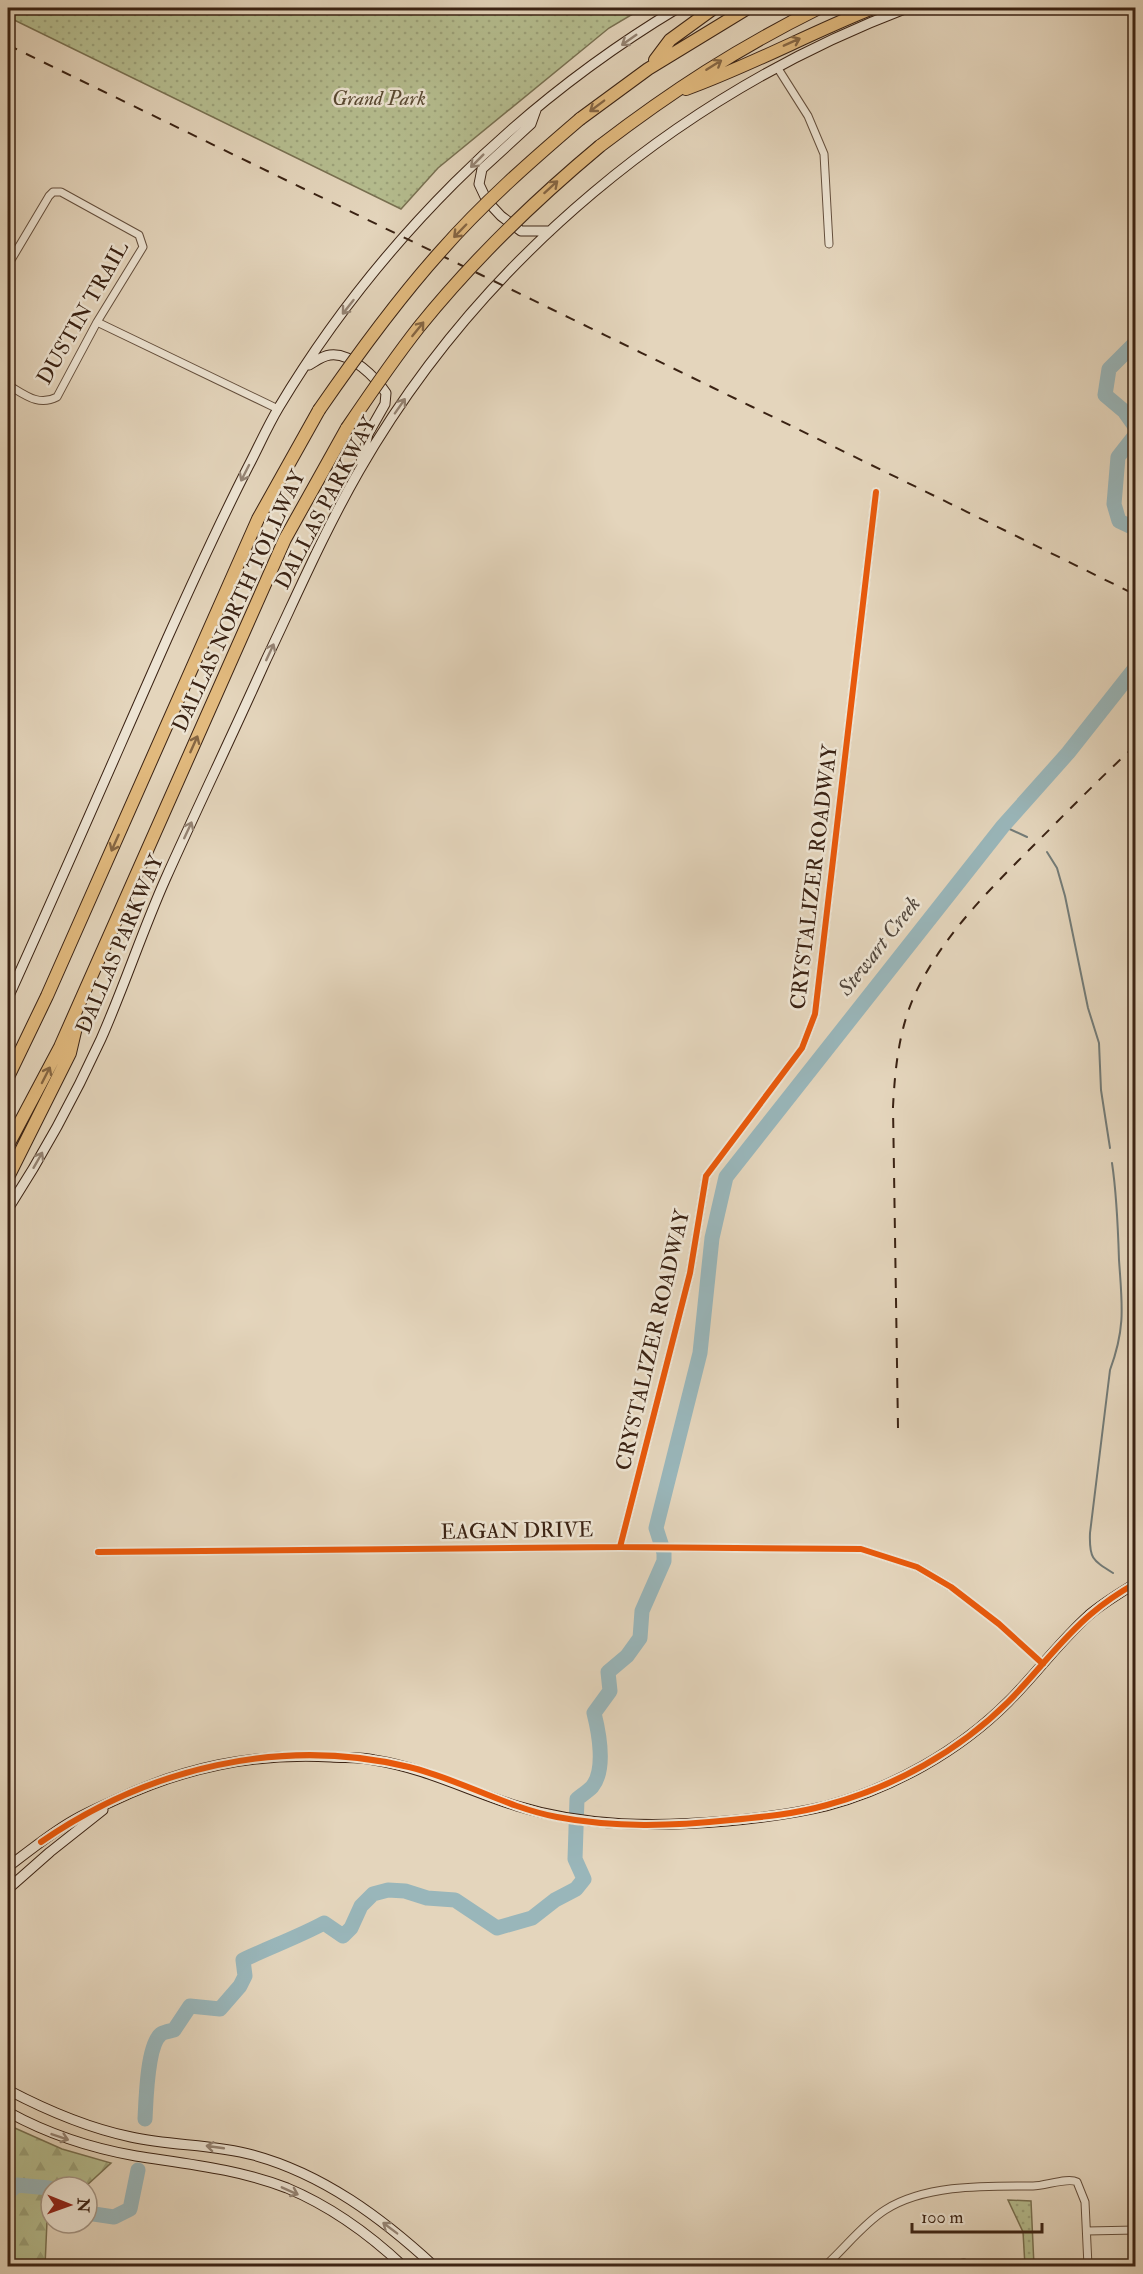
<svg xmlns="http://www.w3.org/2000/svg" width="1143" height="2274" font-family="'IM FELL Double Pica',serif">
	<defs>
		<pattern id="grass-dots" width="8" height="8" patternUnits="userSpaceOnUse" patternTransform="scale(1.5)"><rect width="8" height="8" fill="#b5bd8f"/><path d="M2 2h.1M6 6h.1" fill="none" stroke="#9ca27a" stroke-width="1.8" stroke-linecap="round"/></pattern>
		<pattern id="forest-firs" width="22" height="20" patternUnits="userSpaceOnUse" patternTransform="scale(1.5)"><rect width="22" height="20" fill="#b5bd8f"/><path d="M5 1l3.5 6h-7zM16 11l3.5 6h-7z" fill="#9ca27a"/></pattern>
	</defs>
	<rect width="100%" height="100%" fill="#e4d5bc"/>
	<filter id="stains"><feTurbulence type="fractalNoise" baseFrequency=".00333" numOctaves="4"/><feColorMatrix values="0 0 0 0 .2 0 0 0 0 .09 0 0 0 0 .02 0 0 0 .5 -.17"/></filter>
	<radialGradient id="worn" r=".72"><stop offset=".6" stop-color="#630" stop-opacity="0"/><stop offset="1" stop-color="#630" stop-opacity=".3"/></radialGradient>
	<!-- grass -->
	<path fill="url(#grass-dots)" stroke="#787051" stroke-width="1.5" d="M8 8H643L609 28 438 168 401 209 8 17Z
		M1008 2200 1031 2201 1034 2266H1025L1023 2232Z"/>
	<!-- forest -->
	<path fill="url(#forest-firs)" stroke="#787051" stroke-width="1.5" d="M8 2125 62 2149 111 2163 85 2187H51V2217L47 2221 45 2266H8Z"/>
	<g fill="none" stroke-linecap="round" stroke-linejoin="round">
		<!-- stream -->
		<path stroke="#737b77" stroke-width="2" d="M1003 826 1027 837
			M1047 852 1057 868 1065 896 1088 1008 1099 1043 1101 1090 1110 1148
			M1112 1163C1117 1196 1118 1227 1119 1260 1122 1304 1126 1327 1110 1370L1090 1533C1089 1558 1092 1560 1113 1573"/>
		<!-- river -->
		<path stroke="#99b6ba" stroke-width="15" d="M1136 342 1109 369 1105 395 1124 411 1136 428
			M1136 434 1118 457 1114 504 1119 521 1136 529
			M145 2119C146 2101 147 2045 161 2034 164 2032 170 2031 174 2030L190 2006 220 2009 240 1986 245 1976 243 1960C270 1947 298 1937 324 1923L343 1936 351 1928 361 1906 373 1894 388 1890 405 1891 427 1898 455 1900 497 1928 532 1918 555 1900 576 1889 584 1879 575 1859 577 1799C582 1795 588 1791 592 1787 606 1770 599 1733 594 1713L610 1691 608 1672 627 1656 640 1638 642 1611 664 1561V1553L656 1528 700 1353 712 1238 726 1177 1003 826 1068 753 1136 667
			M8 2193 17 2185 49 2188 51 2191
			M87 2213 114 2217 130 2209 138 2170"/>
		<defs>
			<path id="street" d="M777 67 808 116 824 154 829 244
				M8 265 49 196 53 192H61L139 235 143 247 97 322 57 397C38 407 24 394 8 385
				M97 322 278 409
				M620 1547 690 1273 706 1176 802 1048 815 1014 876 492
				M98 1552 620 1547 861 1549 917 1567 951 1587 999 1624 1043 1664
				M1087 2231 1136 2230
				M825 2266C845 2248 863 2224 885 2210 926 2184 987 2186 1033 2186 1045 2186 1068 2177 1077 2182L1085 2202 1088 2266
				M945 2266 964 2263 967 2266"/>
			<path id="secondary" d="M536 110 531 124 482 169 479 184 487 201 501 216 521 231H550
				M309 365C316 361 322 356 330 355 351 352 376 378 386 393L385 404 368 434 361 462
				M8 998C62 879 114 759 167 639 193 581 219 524 248 467 258 448 267 427 279 407 376 245 516 105 678 8
				M8 1209C43 1155 74 1098 101 1039 124 987 142 932 165 880 198 806 233 734 266 660 296 597 324 532 359 471 480 260 680 94 907 8
				M8 1867C29 1851 51 1833 74 1820 86 1813 100 1807 113 1801 185 1767 252 1753 331 1757 345 1758 360 1757 374 1760 425 1768 469 1791 517 1806 586 1827 656 1827 727 1821 760 1818 793 1814 826 1806 893 1788 959 1751 1008 1702 1036 1674 1060 1641 1089 1615 1103 1603 1120 1593 1136 1583
				M8 1889 50 1852 103 1810
				M8 2090C46 2110 88 2128 131 2137 171 2146 213 2144 253 2155 323 2174 382 2218 434 2266
				M8 2112C48 2134 90 2148 136 2156 187 2164 238 2169 287 2188 330 2206 370 2235 403 2266"/>
			<path id="highway" d="M655 60 670 40 714 8
				M686 89C750 66 810 33 873 8
				M580 119 648 69 748 8
				M600 146C672 91 738 48 819 8
				M8 1077 47 996 258 519 319 410
				M8 1145 60 1047 285 539 347 428
				M8 1177 70 1053 77 1023"/>
		</defs>
		<!-- street casing -->
		<use href="#street" stroke="#644f3d" stroke-width="9"/>
		<!-- secondary casing -->
		<use href="#secondary" stroke="#3a2213" stroke-width="11"/>
		<!-- highway casing -->
		<use href="#highway" stroke="#3a2213" stroke-width="14"/>
		<!-- street -->
		<use href="#street" stroke="#ede4d3" stroke-width="7"/>
		<!-- secondary -->
		<use href="#secondary" stroke="#ede4d3" stroke-width="9"/>
		<!-- highway -->
		<use href="#highway" stroke="#e2ba7e" stroke-width="12"/>
		<!-- rail -->
		<path stroke="#3a2213" stroke-width="2" stroke-dasharray="10 10" stroke-linecap="butt" d="M8 45C384 228 761 410 1136 595
			M898 1428 893 1107C895 1068 899 1028 916 992 944 934 990 889 1035 844 1068 811 1101 777 1136 745"/>
		<defs>
			<path id="highway-bridge" d="M319 410C357 355 396 301 441 251 483 203 531 161 580 119
				M347 428C370 394 393 360 419 327 473 260 534 201 600 146"/>
		</defs>
		<!-- highway-bridge casing -->
		<use href="#highway-bridge" stroke="#3a2213" stroke-width="14" stroke-linecap="butt"/>
		<!-- highway-bridge -->
		<use href="#highway-bridge" stroke="#e2ba7e" stroke-width="12"/>
		<defs>
			<path id="cycleway" d="M620 1547 690 1273 706 1176 802 1048 815 1014 876 492
				M98 1552 620 1547 861 1549 917 1567 951 1587 999 1624 1043 1664
				M41 1842C148 1768 281 1736 409 1767 459 1779 505 1807 557 1817 615 1828 673 1826 731 1820 763 1817 795 1814 827 1805 894 1787 959 1751 1008 1702 1037 1673 1060 1640 1091 1614 1105 1602 1120 1592 1136 1583"/>
		</defs>
		<!-- cycleway casing -->
		<use href="#cycleway" stroke="#ede4d3" stroke-width="10"/>
		<!-- cycleway -->
		<use href="#cycleway" stroke="#e8590c" stroke-width="6"/>
	</g>
	<!-- one-way arrows -->
	<defs><path id="oneway-shaft" d="M-6 0H5M1.5-3L5.5 0L1.5 3" fill="none" stroke-width="1.6" stroke-linecap="round" stroke-linejoin="round" transform="scale(1.5)"/></defs>
	<g stroke="#948373">
		<use href="#oneway-shaft" transform="translate(629 40) rotate(145)"/>
		<use href="#oneway-shaft" transform="translate(477 161) rotate(135)"/>
		<use href="#oneway-shaft" transform="translate(348 307) rotate(128)"/>
		<use href="#oneway-shaft" transform="translate(400 406) rotate(-55)"/>
		<use href="#oneway-shaft" transform="translate(245 473) rotate(117)"/>
		<use href="#oneway-shaft" transform="translate(270 652) rotate(-65)"/>
		<use href="#oneway-shaft" transform="translate(188 830) rotate(-65)"/>
		<use href="#oneway-shaft" transform="translate(38 1160) rotate(-60)"/>
		<use href="#oneway-shaft" transform="translate(60 2137) rotate(19)"/>
		<use href="#oneway-shaft" transform="translate(215 2147) rotate(-172)"/>
		<use href="#oneway-shaft" transform="translate(290 2191) rotate(24)"/>
		<use href="#oneway-shaft" transform="translate(390 2228) rotate(-143)"/>
	</g>
	<g stroke="#866643">
		<use href="#oneway-shaft" transform="translate(792 42) rotate(-24)"/>
		<use href="#oneway-shaft" transform="translate(714 65) rotate(-32)"/>
		<use href="#oneway-shaft" transform="translate(597 106) rotate(143)"/>
		<use href="#oneway-shaft" transform="translate(551 187) rotate(-42)"/>
		<use href="#oneway-shaft" transform="translate(460 231) rotate(134)"/>
		<use href="#oneway-shaft" transform="translate(418 329) rotate(-51)"/>
		<use href="#oneway-shaft" transform="translate(194 744) rotate(-66)"/>
		<use href="#oneway-shaft" transform="translate(115 843) rotate(114)"/>
		<use href="#oneway-shaft" transform="translate(46 1075) rotate(-63)"/>
	</g>
	<g text-anchor="middle" dominant-baseline="central" stroke-width="5" stroke-linejoin="round" paint-order="stroke">
		<!-- park labels -->
		<g font-size="21" font-style="italic" fill="#594932" stroke="#ede4d3">
			<text x="379" y="98">Grand Park</text>
		</g>
		<!-- street labels -->
		<g font-size="21" fill="#3a2213" stroke="#ede4d3">
			<text transform="translate(83 313) rotate(-60)">DUSTIN TRAIL</text>
			<text transform="translate(326 503) rotate(-62)">DALLAS PARKWAY</text>
			<text transform="translate(239 601) rotate(-65)">DALLAS NORTH TOLLWAY</text>
			<text transform="translate(814 877) rotate(-83)">CRYSTALIZER ROADWAY</text>
			<text transform="translate(120 944) rotate(-67)">DALLAS PARKWAY</text>
			<text transform="translate(653 1340) rotate(-77)">CRYSTALIZER ROADWAY</text>
			<text transform="translate(517 1531) rotate(-1)">EAGAN DRIVE</text>
		</g>
		<!-- water labels -->
		<g font-size="22" font-style="italic" fill="#52473d" stroke="#ede4d3">
			<text transform="translate(879 946) rotate(-52)">Stewart Creek</text>
		</g>
	</g>
	<!-- margin -->
	<rect width="1143" height="2274" fill="none" stroke="#e4d5bc" stroke-width="30"/>
	<rect x="9" y="9" width="1125" height="2256" fill="none" stroke="#3a2213" stroke-width="3"/>
	<rect x="15" y="15" width="1113" height="2244" fill="none" stroke="#3a2213" stroke-width="1.5"/>
	<!-- north arrow -->
	<g transform="translate(69 2205) rotate(91)"><circle r="28" fill="#ede4d3" stroke="#a59686" stroke-width="1.5"/>
	<path d="M0-4.5L10 22L0 15L-10 22Z" fill="#8f2418"/>
	<text y="-9" font-size="16" font-weight="bold" text-anchor="middle" fill="#3a2213">N</text>
	</g>
	<!-- scale -->
	<path d="M912 2223v9h130v-9" fill="none" stroke="#3a2213" stroke-width="3"/>
	<text x="921" y="2223" font-size="18" fill="#3a2213" stroke="#ede4d3" stroke-width="4.5" paint-order="stroke">100 m</text>
	<rect width="100%" height="100%" filter="url(#stains)"/>
	<rect width="100%" height="100%" fill="url(#worn)"/>
</svg>
